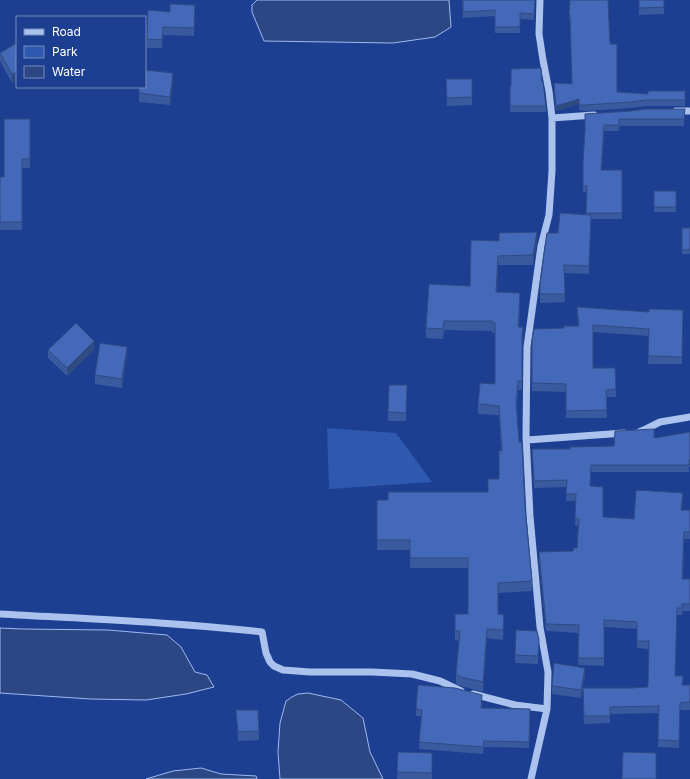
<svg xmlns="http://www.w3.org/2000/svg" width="690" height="779" font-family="Inter,sans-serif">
	<rect width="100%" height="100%" fill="#1c3f91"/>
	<!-- green -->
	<path fill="#2f58af" d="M327 428 396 433 432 482 329 489Z"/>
	<!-- water -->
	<path fill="#2d4784" stroke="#9eb9f0" d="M257 0H449L451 27 435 37 393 43 264 41 252 12V5Z
		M0 628 22 629 108 630 167 635 181 647 195 672 207 675 214 687 186 694 146 700 90 699 0 693Z
		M308 693 341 700 363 718 370 752 383 779H280L278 752 280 723 286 701 292 697 298 694Z
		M201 768 221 774 256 776 257 779H146L173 771Z"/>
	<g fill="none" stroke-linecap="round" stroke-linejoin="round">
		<!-- minor -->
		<path stroke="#abc1ee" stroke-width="7" d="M676 111H690
			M552 118 594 115
			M639 432 646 429 660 422 690 417
			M527 440 624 433
			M0 614C88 619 175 622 262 632L266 653 270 662 274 666 283 670 310 672H372L412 674 440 681 461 691
			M473 694 515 705 547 709
			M531 779 547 709 548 672 540 627 530 516 526 436 527 347 541 246 549 215 552 171V118L549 91 543 60 539 34 540 0"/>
	</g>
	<!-- wall -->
	<path fill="#3a5a9f" d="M462 0H535L534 20 520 19V33H495V16L463 18Z
		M570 0 610 44 617 92 648 94 685 91V106H646L631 108 585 111 579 110V104L556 111 554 89V83L572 84 570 21H569Z
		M639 0H664V14L639 15Z
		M195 5 194 36 163 35 162 48H147V39L170 12Z
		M17 47V80L12 83 0 61V53Z
		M446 79 472 97V105L447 106Z
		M173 82 170 105 139 102V93Z
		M542 82 546 106V112H510V86Z
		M685 109 684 126H619V131H604L602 170H622V219H591L589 274 564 273 565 302 540 303V284L558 233 586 215 587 192H583V162L585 131V114Z
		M30 119V168H22V230H0V177H4Z
		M654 191H676V212H654Z
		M682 228H690V254H682Z
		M499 241 537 242 533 265H498L497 292 520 303 519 327 523 337 522 347V390H518L517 406 519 442 532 581V591L498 593V614L504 625 503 640 487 638 483 692 461 686 456 684V674L459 641 455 640V631L468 614V568H410V550H377V500H388L488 492 499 479 501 451 499 415 478 414V404L495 384V333H492V331L444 330 443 339 426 338V328L470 286Z
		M577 307 649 312 683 310 682 364H648L649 336 593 332V368H615L616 397H606L607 418H566V392L532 391V340L564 328 578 326Z
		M48 350H94L67 376 48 358Z
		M127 355 122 388 95 384V375Z
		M407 385 406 421H388V412Z
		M690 432V467H689V472H591L590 486 603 517 634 519 683 501 682 510H690V539H684L683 579H690V611H682V615H677L675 676 683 685H690V710H680L679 748 658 747 659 713 610 714V723L584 724 583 688H631L648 687 649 649 637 648V629L604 627V666L578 665 579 633 546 631 539 560V552L573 551 577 548 578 526H575L576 501H566L567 487 534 488 532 449H570L614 446 654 438Z
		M539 640 538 664 515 663V655Z
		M585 676 581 698 552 694V686Z
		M482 702V708L530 709 529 748 484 747 483 754 419 749 421 716H416V709Z
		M236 710 259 731V740L238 741Z
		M398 752 432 753V779H397Z"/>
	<!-- shaded-wall -->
	<path fill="#304a82" d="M17 72V80L12 83V74Z
		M173 73V82L170 105V97Z
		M579 99V104L556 111V106Z
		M604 125V131L601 177V170Z
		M537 232V242L533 265V255Z
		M498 256V265L496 302V292Z
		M523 327V337L522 347V390V337Z
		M94 341V350L67 376V368Z
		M127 347V355L122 388V379Z
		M504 615V625L503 640V630Z
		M487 629V638L483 692V682Z
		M585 668V676L581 698V690Z"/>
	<!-- building -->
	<path fill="#4469b9" stroke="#304a82" d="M463 0H535L534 14 520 13V27H495V10L463 12Z
		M570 0H608L610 44H617V92L648 94V91H685V100H646L631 102 585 105H579V99L556 106 554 83 572 84 570 15H569Z
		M639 0H664V7L639 8Z
		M170 4 195 5 194 28 163 27 162 40 147 39 148 10 170 12Z
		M15 44 17 47V72L12 74 0 53Z
		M541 68 542 82H543L546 106H510V86H511V69Z
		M145 70 173 73 170 97 139 93V87H145Z
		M446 79H472V97L447 98Z
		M646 109H685L684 119H619V125H604L601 170H622V213H586L587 186H583V162L585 131V114L631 111Z
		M4 119H30V159H22V222H0V177H4Z
		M654 191H676V207H654Z
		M560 213 591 215 589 266 564 265 565 294H540V284L546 239 547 233H558Z
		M682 228H690V250H682Z
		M537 232 533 255 498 256 496 292 520 293 518 327H523L522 337V381H518L516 402 519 442H522L525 507 532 581 498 583V614L504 615 503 630 487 629 483 682 461 677 456 674 460 631H455V614H468V558H410V540H377V500H388V492H488V479H499V450L502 451 499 406 478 404 480 383 495 384V323H492V321H444L443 329 426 328 429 284 470 286 471 240 499 241V233Z
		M577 307 649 312V309L683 310 682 357 648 356 649 329 593 325V368H615L616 389 606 390 607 410 566 411V384L532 383V340L534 329 564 328V326H579Z
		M76 323 94 341 67 368 48 350Z
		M100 343 127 347 122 379 95 375Z
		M389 385H407L406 413 388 412Z
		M654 429V438L690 432V460H689V465H591L590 486 603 487V517L634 519 636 490 683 493 681 510H690V532H684L682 579H690V604H682V608H677L675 676H683L682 685H690V702L680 703 679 741 658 740 659 706 610 707V716H584L583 688H631L648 687 649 641H637V622L604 620V658H578L579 625 546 624 539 552 573 551 574 548H577L579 519 575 518 576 494H566L567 480 534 481 532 449H570V447L614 446 615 431Z
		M516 630 537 631 539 640 538 656 515 655Z
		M554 663 585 668 581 690 552 686Z
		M418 685 455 688 482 695 481 708 530 709 529 742 484 741 483 747 419 742 422 710 416 709Z
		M236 710H258L259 731 238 732Z
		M398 752 432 753V773L397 772Z
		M623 752 656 753V779H622Z"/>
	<!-- legend -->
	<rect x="16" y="16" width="130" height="72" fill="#1c3f91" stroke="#778cbd"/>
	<rect x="24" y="29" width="20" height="6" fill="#abc1ee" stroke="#778cbd"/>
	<text x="52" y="36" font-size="12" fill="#ffffff">Road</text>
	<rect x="24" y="46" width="20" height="12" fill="#2f58af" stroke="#778cbd"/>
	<text x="52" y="56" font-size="12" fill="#ffffff">Park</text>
	<rect x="24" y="66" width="20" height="12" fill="#2d4784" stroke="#778cbd"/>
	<text x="52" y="76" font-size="12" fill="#ffffff">Water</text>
</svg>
